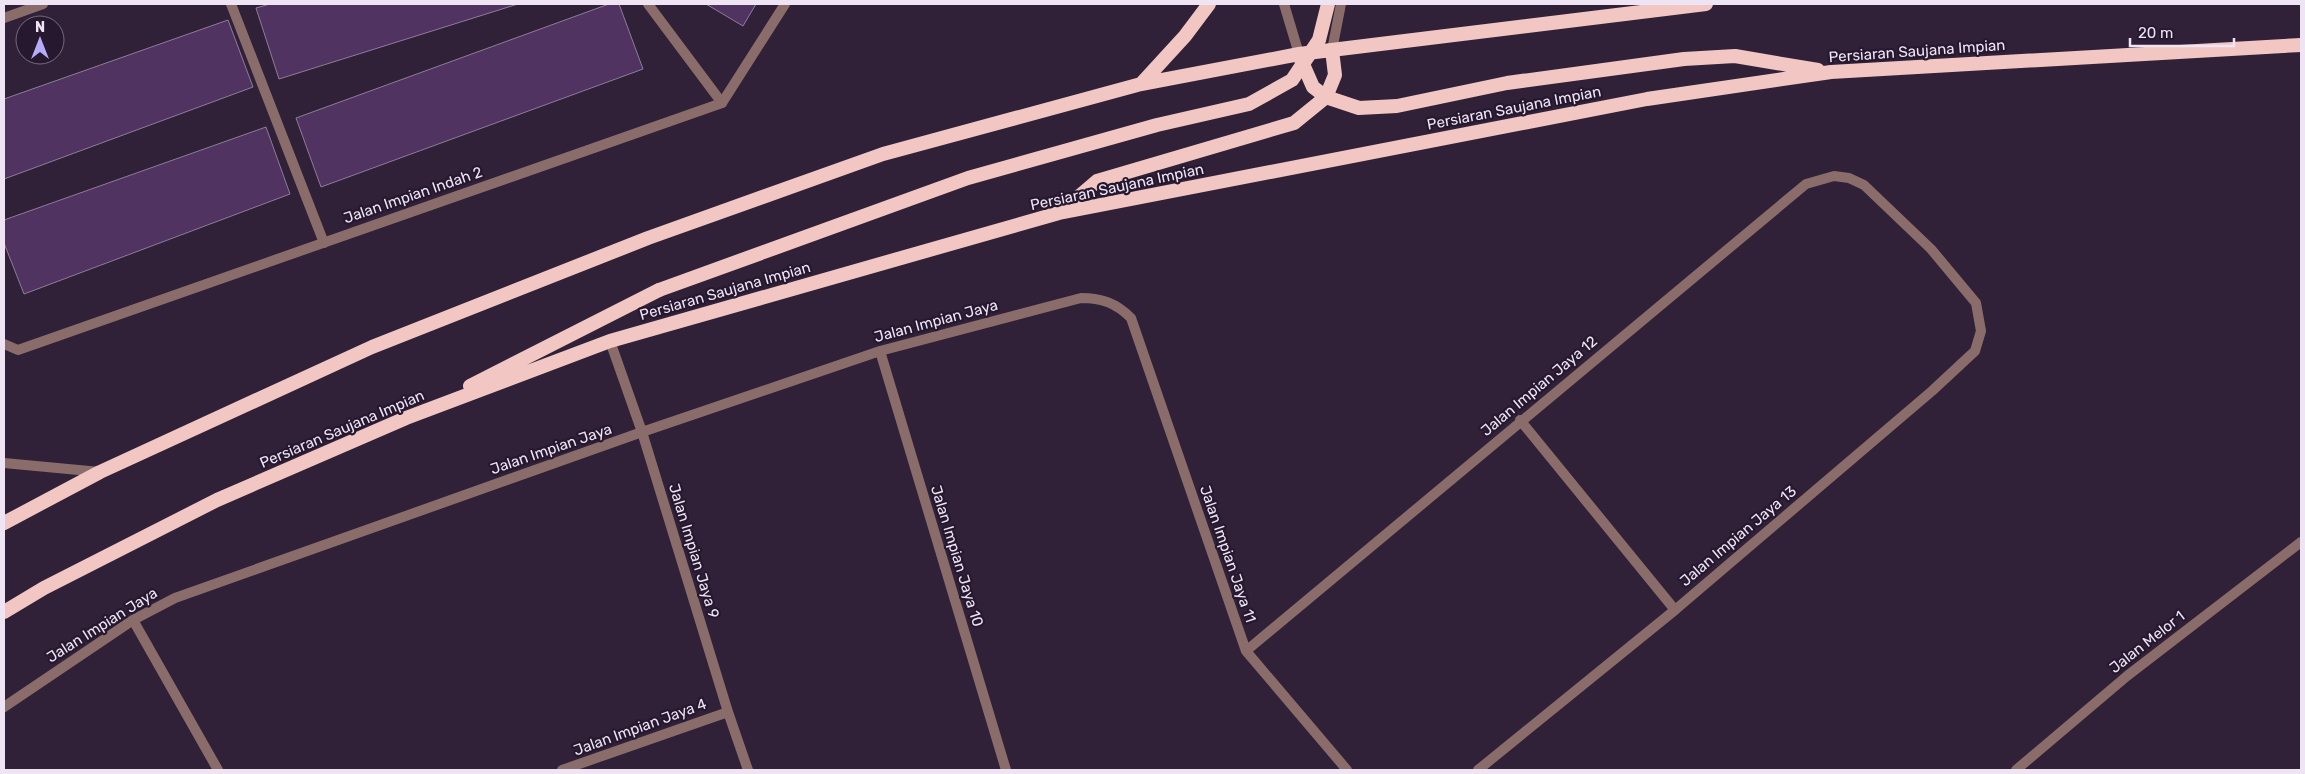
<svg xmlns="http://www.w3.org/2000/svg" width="2305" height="774" font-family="Rubik,sans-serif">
	<rect width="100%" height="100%" fill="#302139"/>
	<!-- building -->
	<path fill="#503360" stroke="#8e7c99" d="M270 4H518L279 79 256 8Z
		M609 4H619L643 69 321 187 296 118Z
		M706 4H756L743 26Z
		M228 20 253 87 4 179V99Z
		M266 127 290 194 24 294 4 243V220Z"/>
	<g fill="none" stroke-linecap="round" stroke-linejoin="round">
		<!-- service -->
		<path stroke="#8a6d6a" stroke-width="10" d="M231 4 324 243
			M648 4 722 103
			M1520 420 1675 610
			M133 620 218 770"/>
		<!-- minor -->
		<path stroke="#8a6d6a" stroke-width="10" d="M4 18 43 4
			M610 341 642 432 728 712 748 770
			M4 344 18 350 722 103 785 4
			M880 351 1006 770
			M4 463 100 472
			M1246 651 1806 184 1834 176 1849 178 1864 185 1931 249 1976 303 1981 331 1975 351 1932 391 1675 610 1478 770
			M4 707 133 620 175 598 642 432 880 351 1081 298C1102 298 1116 303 1131 318L1246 651 1347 770
			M562 770 728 712
			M2016 770 2127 676 2301 542"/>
		<!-- tertiary -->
		<path stroke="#8a6d6a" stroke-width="10" d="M1284 4 1299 54
			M1332 50 1341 4"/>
		<!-- trunk -->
		<path stroke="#f2c6c2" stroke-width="14" d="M1299 55 1313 87 1326 97 1359 108 1397 106 1507 83 1684 59 1735 56 1818 70
			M1141 84 1185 36 1209 4
			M1062 211 1097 181 1294 123 1326 97 1335 75 1332 50
			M470 386 659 290
			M4 523 100 472 372 347 648 238 883 154 1141 84 1299 54 1706 4
			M4 612 44 588 217 500 406 418 610 341 1059 213 1647 99 1831 72 2301 45"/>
		<!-- trunk-bridge -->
		<path stroke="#f2c6c2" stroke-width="14" d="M659 290 968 178 1157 125 1249 104 1292 80 1319 40 1328 4"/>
	</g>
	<g text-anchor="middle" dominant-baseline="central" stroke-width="4.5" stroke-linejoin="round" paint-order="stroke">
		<!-- street labels -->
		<g font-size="15" fill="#eee4f4" stroke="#26182f">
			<text transform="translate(1917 51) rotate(-4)">Persiaran Saujana Impian</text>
			<text transform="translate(1514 108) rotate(-11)">Persiaran Saujana Impian</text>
			<text transform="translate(1117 187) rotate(-12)">Persiaran Saujana Impian</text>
			<text transform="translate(413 195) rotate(-19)">Jalan Impian Indah 2</text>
			<text transform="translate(725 291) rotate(-16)">Persiaran Saujana Impian</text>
			<text transform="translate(936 321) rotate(-15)">Jalan Impian Jaya</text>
			<text transform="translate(1539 386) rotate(-40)">Jalan Impian Jaya 12</text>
			<text transform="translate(342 429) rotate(-23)">Persiaran Saujana Impian</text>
			<text transform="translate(551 449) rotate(-19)">Jalan Impian Jaya</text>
			<text transform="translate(1738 536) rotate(-40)">Jalan Impian Jaya 13</text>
			<text transform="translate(694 551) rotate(73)">Jalan Impian Jaya 9</text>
			<text transform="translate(1228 554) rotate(71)">Jalan Impian Jaya 11</text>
			<text transform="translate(957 556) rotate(73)">Jalan Impian Jaya 10</text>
			<text transform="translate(102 625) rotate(-32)">Jalan Impian Jaya</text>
			<text transform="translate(2147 642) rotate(-38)">Jalan Melor 1</text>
			<text transform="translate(640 727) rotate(-20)">Jalan Impian Jaya 4</text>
		</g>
	</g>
	<!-- border -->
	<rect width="2305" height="774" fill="none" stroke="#eee4f4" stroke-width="10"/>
	<!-- north arrow -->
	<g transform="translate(40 40)"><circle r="24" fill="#26182f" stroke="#766a7e"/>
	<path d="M0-4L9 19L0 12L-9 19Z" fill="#b4acf9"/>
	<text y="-8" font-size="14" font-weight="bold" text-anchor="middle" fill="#eee4f4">N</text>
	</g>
	<!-- scale -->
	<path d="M2130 38v8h104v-8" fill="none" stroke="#eee4f4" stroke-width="2.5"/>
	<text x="2138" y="38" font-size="15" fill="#eee4f4" stroke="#26182f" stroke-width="4" paint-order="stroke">20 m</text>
</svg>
